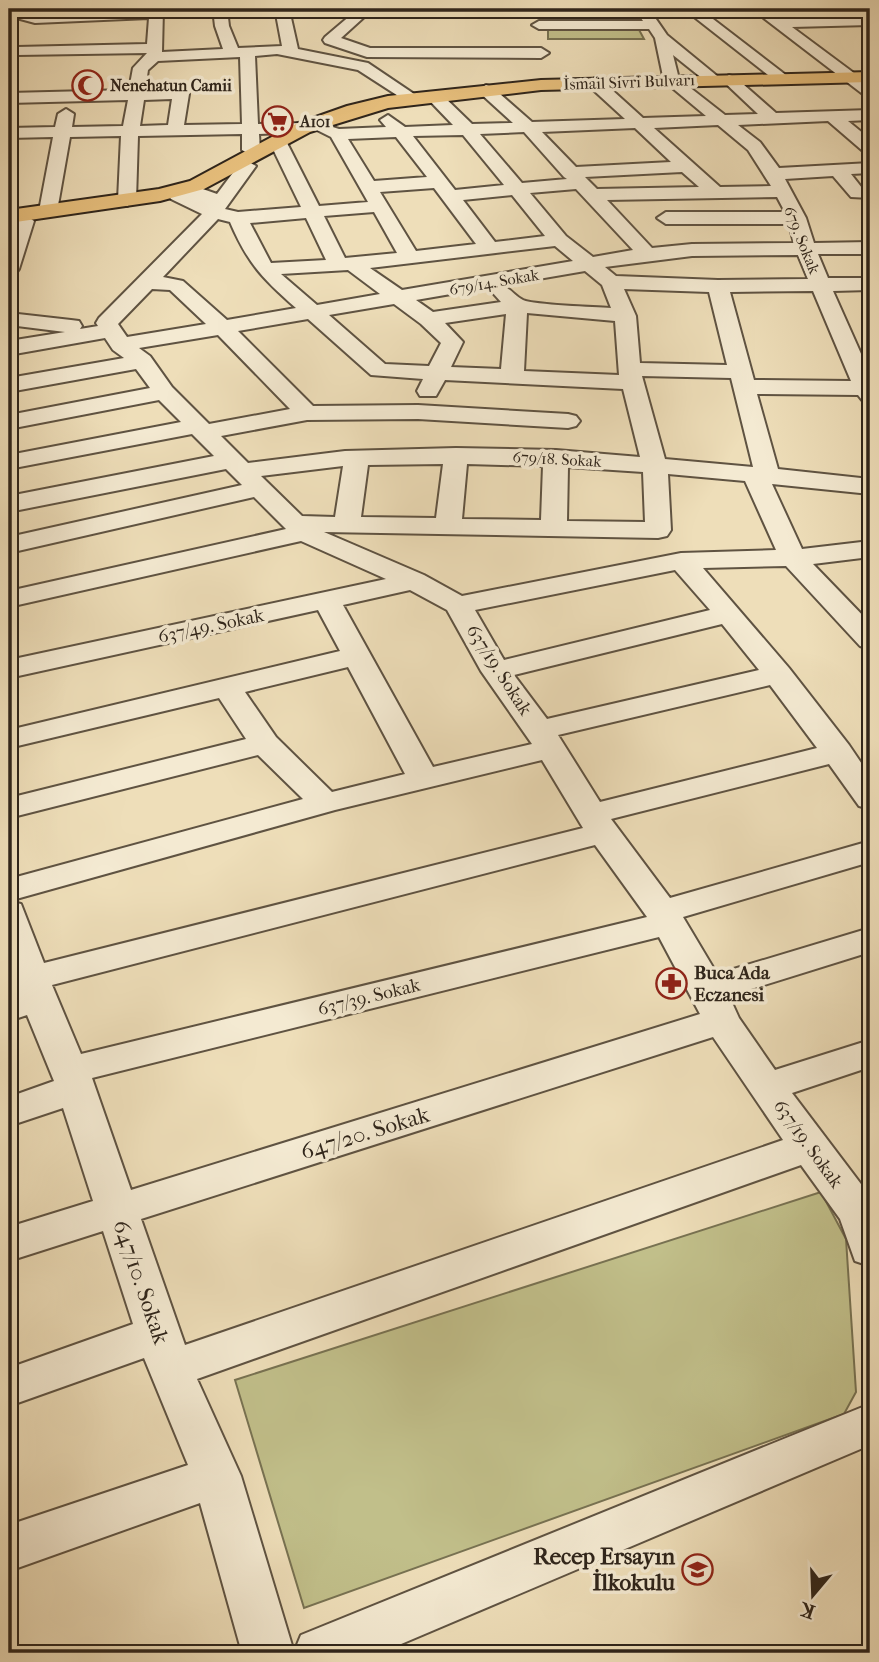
<svg xmlns="http://www.w3.org/2000/svg" width="879" height="1662" font-family="'IM FELL French Canon',serif">
	<rect width="100%" height="100%" fill="#eedeb9"/>
	<filter id="stains"><feTurbulence type="fractalNoise" baseFrequency=".00286" numOctaves="4"/><feColorMatrix values="0 0 0 0 .2 0 0 0 0 .09 0 0 0 0 .02 0 0 0 .5 -.17"/></filter>
	<radialGradient id="worn" r=".72"><stop offset=".6" stop-color="#630" stop-opacity="0"/><stop offset="1" stop-color="#630" stop-opacity=".3"/></radialGradient>
	<!-- green -->
	<path fill="#c1bf8a" stroke="#787252" stroke-width="2" d="M548 26H637L644 39H548Z
		M821 1192 846 1239 856 1392 844 1414 304 1608 235 1380Z"/>
	<g fill="none" stroke-linecap="round" stroke-linejoin="round">
		<defs>
			<path id="minor" d="M9 9 35 15 163 9 162 52 223 49 215 26 213 9H227L229 26 238 48 282 46 275 9H289L298 49 368 63 420 98 412 103 406 101 358 70 277 54 255 56 258 124 303 123 309 124 311 128 309 132 259 134 260 150 251 155 242 150V134L138 136 136 200 127 206 118 200 121 136 70 137 57 211 48 217 39 211 53 137 9 138V128L55 127 58 114 66 109 74 114 72 127 123 126 128 100 9 103V93L129 90 133 68 147 53 17 55 10 51 17 47 147 44 149 18 35 23 9 16ZM240 57 242 124 184 125 189 94 187 91 145 90 148 70 158 61ZM172 99 168 125 140 126 144 100Z
				M358 9H373L341 38 370 48H541L549 53 541 58 367 57 325 43 323 40 325 37Z
				M635 9H649L667 35 722 80 729 75 735 77 776 113 870 110V120L848 121 870 139V153L864 152 828 121 738 125 760 142 779 168 870 163V173L851 174 862 188H870V198L851 197 833 176 785 179 806 218 814 243 870 242V254H818L828 278H870V290L833 291 870 374V402L862 400 858 395 757 394 778 469 870 479V494L772 484 802 549 870 541V557L813 564 870 623V649L860 646 786 566 703 568 789 668 849 745 870 776V809L859 806 829 764 611 819 670 898 870 841V862L683 917 717 974 870 928V952L729 996 739 1018 775 1070 870 1040V1067L792 1093 870 1196V1266L855 1261 840 1219 801 1165 197 1379 241 1476 294 1652 301 1635 870 1404V1445L380 1653H242L200 1503 9 1571V1525L188 1465 144 1358 9 1406V1368L133 1324 103 1231 9 1261V1227L93 1201 63 1108 9 1126V1097L54 1081 27 1015 9 1021V995L18 992 9 966V879L303 799 258 755 9 818V798L246 739 219 698 9 748V730L340 651 318 610 9 678V660L386 579 301 541 9 607V591L286 529 254 497 9 553V537L242 485 226 469 9 512V496L214 456 192 434 9 469V455L181 422 159 400 9 429V415L150 388 136 369 9 392V378L124 358 113 350 105 338 9 355V341L65 332 9 325V313L71 320 79 321 82 326 80 329 98 326 96 323 99 318 202 214 171 199 168 195 174 186 197 187 217 194 241 162 247 161 256 166 225 209 238 212 301 207 272 147 275 143H287L319 206 368 202 331 137 315 129 323 124 339 129 386 127 380 120 388 115 405 127 453 125 428 99 426 96 428 93H440L472 124 513 123 480 93 478 90 486 85 492 87 532 122 625 119 589 86 587 83 595 78 601 80 643 118 706 116 664 81 655 38 649 29H539L532 25 539 21H643ZM673 55 708 83 714 85 722 80 758 114 725 115 679 79ZM718 125 748 150 771 186 720 187 654 128ZM635 128 671 162 576 167 542 132ZM524 132 564 177 567 179 522 183 480 134ZM463 135 504 185 455 190 413 136ZM396 137 427 177 374 181 348 139ZM682 172 699 187 597 189 585 177ZM434 188 476 244 416 251 380 192ZM576 189 633 250 593 257 566 236 530 193ZM512 195 545 236 495 242 463 200ZM777 197 785 212H666L657 218 666 224H789L794 243 692 244 652 248 607 200ZM374 212 397 253 345 258 324 216ZM306 218 326 260 271 263 250 223ZM218 219 230 222C248 264 263 279 296 308L227 320 183 281 163 277ZM555 246 573 261 402 290 370 268ZM798 255 808 279 718 280 616 276 605 267 692 256ZM348 270 380 294 317 305 281 274ZM585 271 602 285 611 308C595 307 534 305 523 300 511 294 510 284 495 288L492 292 501 302 433 312 416 300ZM152 289 170 290 206 324 127 337 118 324ZM624 289 709 292 727 365 640 363 636 316ZM813 291 851 381 754 380 730 292ZM394 304 421 324 441 343 429 366 385 364 329 315ZM527 313 615 321 619 375 524 371ZM506 314 501 369 451 367 463 342 445 323ZM308 319 371 375 423 379 417 391 420 396H436L445 380 623 389 640 457 556 450 456 448 345 451 248 463 221 436 307 420 418 419 568 428 576 426 580 421 576 416 568 414 418 405 313 406 238 331ZM218 335 290 409 209 424 172 387 150 356 139 348ZM642 376 731 378 753 467 665 459ZM443 464 436 518 361 517 368 465ZM467 464 543 466 541 520 462 519ZM343 466 335 517 302 516 261 476ZM568 467 643 472 645 522 567 521ZM668 474 745 481 776 550 681 553 462 596 424 575 324 532 658 538 667 536 671 530ZM675 570 710 610 504 660 475 610ZM410 590 447 610 481 671 532 744 433 767 343 605ZM722 624 759 670 547 719 514 675ZM348 667 405 774 332 792 276 737 245 692ZM770 685 817 748 600 802 558 735ZM542 760 583 828 44 963 21 904 9 901 335 810ZM595 845 647 917 81 1054 52 985ZM659 937 700 1014 131 1190 92 1078ZM713 1037 783 1140 185 1345 141 1219Z
				M684 9H700L791 79 789 82H777Z
				M752 9H768L781 19 870 17V25L792 27 870 85V97L864 95Z
				M25 215 34 221 19 269 16 273 9 275C9 258 4 221 25 215Z"/>
			<path id="major" d="M870 72V82L541 90 388 108 310 132 204 189 160 201 9 223V210L159 189 190 181 296 124 347 106 388 96 541 80Z"/>
		</defs>
		<!-- minor casing -->
		<use href="#minor" stroke="#5f5342" stroke-width="4"/>
		<!-- major casing -->
		<use href="#major" stroke="#2f251b" stroke-width="4"/>
		<!-- minor -->
		<use href="#minor" fill="#f4ead2" fill-rule="evenodd"/>
		<!-- major -->
		<use href="#major" fill="#e7bf7c" fill-rule="evenodd"/>
	</g>
	<!-- icons -->
	<defs>
		<symbol id="mosque-ring" viewBox="-11 -11 22 22"><circle r="9.5" fill="#f4ead2" stroke="#8f2418" stroke-width="1.5"/><path d="M3.5-4.9A6 6 0 1 0 3.5 4.9A5 5 0 1 1 3.5-4.9Z" fill="#8f2418"/></symbol>
		<symbol id="supermarket-ring" viewBox="-11 -11 22 22"><circle r="9.5" fill="#f4ead2" stroke="#8f2418" stroke-width="1.5"/><path d="M-6-5.5h2.5l.6 2H6L4.5 2H-2.5L-4.4-4H-6ZM-1.5 3.2a1.3 1.3 0 1 0 .1 0ZM3 3.2a1.3 1.3 0 1 0 .1 0Z" fill="#8f2418"/></symbol>
		<symbol id="pharmacy-ring" viewBox="-11 -11 22 22"><circle r="9.5" fill="#f4ead2" stroke="#8f2418" stroke-width="1.5"/><path d="M-2-6h4v4h4v4h-4v4h-4v-4h-4v-4h4Z" fill="#8f2418"/></symbol>
		<symbol id="school-ring" viewBox="-11 -11 22 22"><circle r="9.5" fill="#f4ead2" stroke="#8f2418" stroke-width="1.5"/><path d="M0-5L7-2L0 1L-7-2ZM-4 1L0 2.5L4 1V4Q0 6-4 4Z" fill="#8f2418"/></symbol>
	</defs>
	<g fill-rule="evenodd">
		<use href="#mosque-ring" x="70" y="68" width="35" height="35"/>
		<use href="#supermarket-ring" x="260" y="104" width="35" height="35"/>
		<use href="#pharmacy-ring" x="654" y="966" width="35" height="35"/>
		<use href="#school-ring" x="680" y="1552" width="35" height="35"/>
	</g>
	<g text-anchor="middle" dominant-baseline="central" stroke-width="7" stroke-linejoin="round" paint-order="stroke">
		<!-- far-street labels -->
		<g font-size="16" fill="#2f251b" stroke="#f4ead2">
			<text transform="translate(629 82) rotate(-2)">İsmail Sivri Bulvarı</text>
			<text transform="translate(802 240) rotate(68)">679. Sokak</text>
			<text transform="translate(494 282) rotate(-10)">679/14. Sokak</text>
			<text transform="translate(557 459) rotate(3)">679/18. Sokak</text>
		</g>
		<!-- far-poi labels -->
		<g font-size="16" font-weight="bold" fill="#2f251b" stroke="#f4ead2" text-anchor="start">
			<text x="110" y="85">Nenehatun Camii</text>
			<text x="300" y="121">A101</text>
		</g>
		<!-- street labels -->
		<g font-size="19" fill="#2f251b" stroke="#f4ead2">
			<text transform="translate(211 626) rotate(-12)">637/49. Sokak</text>
			<text transform="translate(499 670) rotate(57)">637/19. Sokak</text>
			<text transform="translate(369 997) rotate(-14)">637/39. Sokak</text>
			<text transform="translate(808 1144) rotate(54)">637/19. Sokak</text>
		</g>
		<!-- poi labels -->
		<g font-size="19" font-weight="bold" fill="#2f251b" stroke="#f4ead2" text-anchor="start">
			<text x="694" y="973">Buca Ada<tspan x="694" dy="22">Eczanesi</tspan></text>
		</g>
		<!-- near-street labels -->
		<g font-size="23" fill="#2f251b" stroke="#f4ead2">
			<text transform="translate(365 1133) rotate(-17)">647/20. Sokak</text>
			<text transform="translate(141 1282) rotate(71)">647/10. Sokak</text>
		</g>
		<!-- near-poi labels -->
		<g font-size="23" font-weight="bold" fill="#2f251b" stroke="#f4ead2" text-anchor="end">
			<text x="675" y="1556">Recep Ersayın<tspan x="675" dy="26">İlkokulu</tspan></text>
		</g>
	</g>
	<!-- margin -->
	<rect width="879" height="1662" fill="none" stroke="#eedeb9" stroke-width="35"/>
	<rect x="10" y="10" width="858" height="1641" fill="none" stroke="#2f251b" stroke-width="3.5"/>
	<rect x="18" y="18" width="844" height="1627" fill="none" stroke="#2f251b" stroke-width="2"/>
	<!-- north arrow -->
	<g transform="translate(813 1595) rotate(199)" stroke="#f4ead2" stroke-width="5" paint-order="stroke">
	<path d="M0-5L12 26L0 18L-12 26Z" fill="#2f251b"/>
	<text y="-10" font-size="19" font-weight="bold" text-anchor="middle" fill="#2f251b">K</text>
	</g>
	<rect width="100%" height="100%" filter="url(#stains)"/>
	<rect width="100%" height="100%" fill="url(#worn)"/>
</svg>
